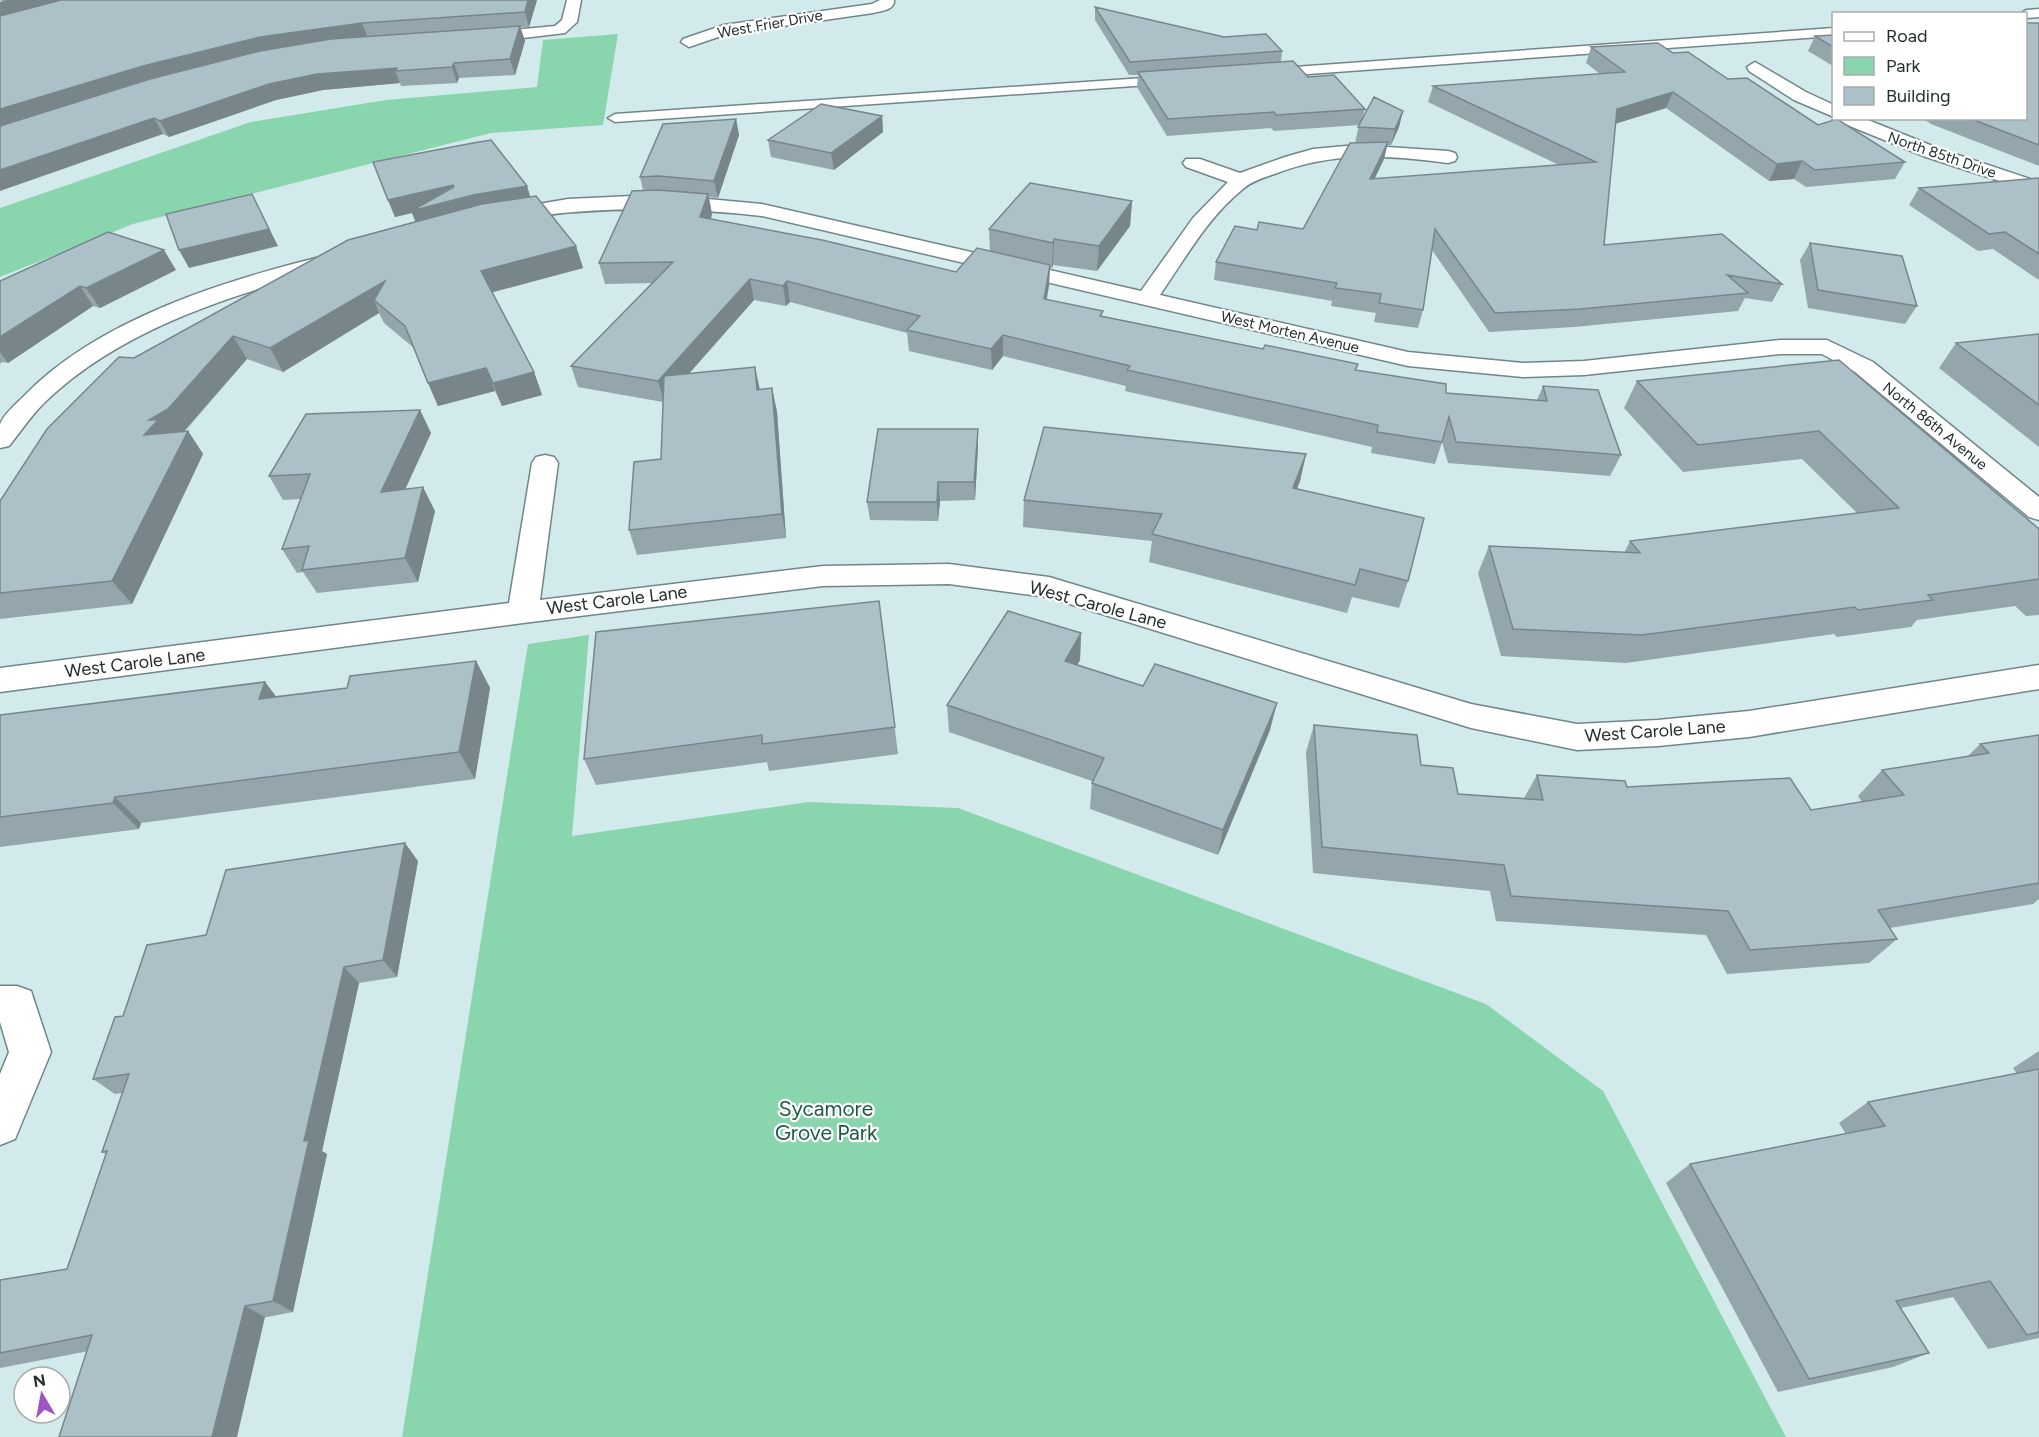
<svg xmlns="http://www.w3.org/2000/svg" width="2039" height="1437" font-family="Figtree,sans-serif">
	<rect width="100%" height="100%" fill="#d2eaec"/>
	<!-- green -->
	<path fill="#89d6ae" d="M618 34 603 125 491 133 133 224 0 277V208L251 122 386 100 537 87 543 40Z
		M589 635 572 836 808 802 958 808 1486 1004 1603 1091 1786 1437H402L528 644Z"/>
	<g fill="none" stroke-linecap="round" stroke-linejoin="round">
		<defs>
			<path id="lane" d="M2039 9V17L2026 18V14H2020L2026 10Z
				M1834 28V36L1265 77 1258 73 1265 69Z
				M1173 76 1180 80 1178 83 615 122 608 118 615 114Z"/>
			<path id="street" d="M567 0H581L577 22 565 33 480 43 472 38 480 33 555 26 562 20Z
				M880 0H894C895 10 881 11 873 13L727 34 689 47 681 42 683 39 724 25 872 4Z
				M1755 62 1806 92 1834 105V117L1794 100 1749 71 1747 67Z
				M1837 118H1863L1940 149 2039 182V194L1926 157 1840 122Z
				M1357 145 1448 151 1455 153 1457 157 1455 161 1448 163C1389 155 1334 151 1277 173 1266 177 1254 180 1244 188 1208 217 1186 257 1160 295L1408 352 1523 363 1584 361 1780 340H1827L1873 362 2039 497V520L2029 517 1855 372 1822 354H1780L1584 375 1523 377 1408 366 762 216C675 206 590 206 504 221L497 219 494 215 497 211 568 199 632 196 697 198 762 204 1141 291 1193 218 1228 182 1186 167 1183 163 1186 159H1200L1240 173 1285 157 1313 149Z
				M332 254 340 255 343 260 340 265C237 294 123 326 44 403 31 416 21 431 9 446L0 448C0 441 0 432 0 425 2 416 16 404 23 397 99 318 229 279 332 254Z
				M545 455 554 457 558 463 540 600 823 566 949 564 1049 577 1471 704 1577 724 1658 720 1749 711 2039 665V689L1749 737 1658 746 1577 750 1471 728 1047 597 949 584 823 586 523 623 0 692V668L509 603 532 463 536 457Z
				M0 986H17L31 991 51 1052 15 1139 0 1145V1074L9 1052 0 1022Z"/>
		</defs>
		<!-- lane casing -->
		<use href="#lane" stroke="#718688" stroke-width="3"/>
		<!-- street casing -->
		<use href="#street" stroke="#718688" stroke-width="3"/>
		<!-- lane -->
		<use href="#lane" fill="#fff" fill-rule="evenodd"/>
		<!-- street -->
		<use href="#street" fill="#fff" fill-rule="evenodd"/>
	</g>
	<!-- wall -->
	<path fill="#94a5ac" d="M0 0H537L529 27H520L525 41 515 75 459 78 457 83 401 86 400 83 323 90 276 100 169 137 163 134Z
		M1095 7 1282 51 1281 62 1365 109 1362 120 1403 111 1399 127 1391 145H1387L1384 159 1374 179 1559 165 1428 102 1433 86 1600 74 1586 63 1591 47 1673 53 1728 79 1818 125 1905 162 1895 179 1806 187 1794 179 1769 181 1666 108 1615 124 1604 245 1782 284 1772 302 1745 298 1738 311 1574 327 1489 332 1432 250 1423 310 1418 328 1374 322 1376 313 1331 306 1332 301 1214 280 1216 262 1257 230 1303 229 1355 143 1359 125 1274 131 1271 128 1167 136 1137 87 1138 75H1129L1095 20Z
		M2039 23V166L1931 124 1922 118H2025Z
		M1833 35V66L1808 51 1815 36Z
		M882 116 883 132 834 170 771 157 768 140Z
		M736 119 739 135 718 198 709 197 712 214 711 219 956 272 990 251 989 229 1132 201 1130 226 1097 271 1053 265 1052 268H1050L1049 285 1047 299 1103 316 1263 349 1358 364 1356 370 1446 393 1537 400 1543 386 1621 455 1610 476 1448 463 1442 442 1435 464 1371 453 1372 447 1125 391 1126 386 1003 356 992 370 909 351 907 333 790 302 786 306 754 300 689 373 760 389 772 388 777 412 786 538 637 555 629 530 661 459 663 402 578 387 571 366 653 283 605 284 599 263 643 190 640 177Z
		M2039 178V280L1993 249 1978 251 1909 205 1919 188Z
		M527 186 530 197 576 246 583 268 492 292 534 372 542 395 502 406 495 391 438 406 414 348 384 323 379 313 283 372 247 359 185 431H188L203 454 132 604 0 619V501L134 358 416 222 412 213 395 217 388 200Z
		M1810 243 1917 306 1905 324 1808 308 1800 260Z
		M176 270 100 308 93 306 8 363 2 362 0 364V281Z
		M2039 334V447L1939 368 1956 343Z
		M1839 360 2039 529V615L2026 616 2015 606 1917 620 1911 627 1837 637 1834 634 1626 663 1501 656 1478 573 1489 546 1624 553 1630 541 1857 513 1802 459 1683 472 1624 408 1637 381Z
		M420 410 431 433 405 489 435 511 418 582 317 593 303 572 297 573 282 549 301 499 283 500 269 476Z
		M978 447 975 500 940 501 938 521 870 520 867 502Z
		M1306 454 1300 481 1297 489 1408 581 1399 608 1352 597 1347 613 1149 562 1152 541 1023 527 1024 500Z
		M879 601 898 754 769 771 767 762 596 785 584 759Z
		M1081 633 1080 660 1077 665 1270 730 1218 855 1090 809 1092 781 949 732 947 705Z
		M476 661 490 688 475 779 141 823 139 829 0 847V715L265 682 276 696 347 688Z
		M1314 725 1421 765 1458 794 1524 798 1537 775 1627 787 1811 810 1862 802 1858 796 1882 770 1967 757 1980 744 2039 735V899L2033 904 1890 928 1897 939 1869 963 1727 974 1706 935 1496 921 1490 891 1313 873 1306 752Z
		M418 861 397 977 359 983 322 1151 327 1154 293 1312 0 1368V1281L67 1269 106 1154 102 1152 122 1093 115 1094 93 1079 123 1016 206 935Z
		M2039 1051V1338L1988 1349 1953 1297 1901 1308 1929 1353 1893 1367 1778 1392 1666 1183 1690 1164 1846 1134 1839 1123 1868 1102 2017 1074 2013 1068Z"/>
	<!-- shaded-wall -->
	<path fill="#78868c" d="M8 0H72L0 19V2Z
		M528 0H537L529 27 525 12Z
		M362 23 368 38 0 129V109L143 66 260 37Z
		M520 26 525 41 515 75 510 59Z
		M454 63 459 78 457 83 452 67Z
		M397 68 395 71 400 83 323 90 276 100 169 137 160 121 269 84 317 74Z
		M1673 92 1666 108 1611 125 1617 109Z
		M1403 111 1399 127 1391 145 1395 129Z
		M882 116 883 132 834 170 831 153Z
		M154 118 163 134 0 191V170Z
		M736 119 739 135 718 198 714 181Z
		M1388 142 1384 159 1366 197 1370 179Z
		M1802 161 1794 179 1769 181 1777 164Z
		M453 185 473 195 527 186 532 203 418 228 412 213 395 217 388 200Z
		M252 194 278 246 189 268 179 250Z
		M708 194 712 214 705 237 700 217Z
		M1132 201 1130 226 1097 271 1099 246Z
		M1054 239 1053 265 1052 268 1053 243Z
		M576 246 583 268 490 293 481 271Z
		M164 250 176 270 100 308 86 288Z
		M1050 265 1049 285 1043 319 1044 299Z
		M750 279 754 300 664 402 658 381Z
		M385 281 374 300 379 313 283 372 270 348Z
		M787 281 790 302 786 306 783 286Z
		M80 286 93 306 8 363 0 352V337Z
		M1003 335V356L992 370 991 349Z
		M233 336 247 359 183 432 144 435 149 420Z
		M755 367 760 390H757Z
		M486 368 495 391 438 406 428 383Z
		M534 372 542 395 502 406 493 383Z
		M772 388 777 412 786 538 782 514Z
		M420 410 431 433 393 516 381 492Z
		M978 429V447L975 500 974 482Z
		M188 431 203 454 132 604 112 581Z
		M1306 454 1300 481 1286 515 1293 488Z
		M938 482 940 501 938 521 937 502Z
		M423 487 435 511 418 582 405 558Z
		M1081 633 1080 660 1064 688 1065 661Z
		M476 661 490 688 475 779 459 752Z
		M265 682 285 709 259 699Z
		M1277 703 1270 730 1218 855 1223 830Z
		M115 797 141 823 139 829 113 803Z
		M405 843 418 861 397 977 383 960Z
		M344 967 359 983 322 1151 327 1154 293 1312 273 1301 304 1141Z
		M245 1306 265 1317 237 1437H212Z"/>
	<!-- building -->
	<path fill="#acc0c8" stroke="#78868c" stroke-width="1.5" d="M61 0H528L525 12 362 23 260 37 143 66 0 109V16Z
		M1095 7 1224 37 1266 34 1282 51 1130 62Z
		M2025 23H2039V145L1969 118H2025Z
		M520 26 510 59 454 63 452 67 395 71 397 68 317 74 269 84 160 121 154 118 0 170V126L150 79 260 51 331 39Z
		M1833 35V47L1815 36Z
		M1658 43 1673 53 1688 52 1728 79 1747 78 1818 125 1837 119 1905 162 1815 170 1802 161 1777 164 1673 92 1617 109 1604 245 1722 234 1782 284 1727 275 1748 293 1581 309 1495 313 1435 229 1423 310 1379 303 1381 294 1335 288 1337 283 1216 262 1235 226 1257 230 1259 222 1303 229 1350 143 1388 142 1370 179 1596 162 1433 86 1625 72 1591 47Z
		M1293 61 1308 77 1334 75 1365 109 1276 115 1274 112 1168 119 1138 72Z
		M1374 97 1403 111 1395 129 1358 127Z
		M821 104 882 116 831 153 768 140Z
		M736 119 714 181 659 176 640 177 663 124Z
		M491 140 527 186 473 195 411 211 454 187 453 185 388 200 373 162 473 143Z
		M2039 178V254L2005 232 1989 234 1919 188Z
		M1030 183 1132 201 1099 246 1054 239 1053 243 989 229Z
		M658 190 708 194 700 217 822 240 956 272 977 248 1050 265 1044 299 1103 311 1100 316 1263 349 1265 345 1358 364 1355 370 1446 384V393L1547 401 1543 386 1598 390 1621 455 1456 442 1449 417 1442 442 1377 432 1378 425 1127 370 1130 366 1003 335 991 349 907 330 920 316 787 281 783 286 750 279 658 381 571 366 673 262 599 263 632 191Z
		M252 194 269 229 179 250 166 214Z
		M536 196 576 246 481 271 534 372 493 383 486 368 428 383 405 326 374 300 385 281 270 348 233 336 168 409 149 420H158L144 435 188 431 112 581 0 593V501L47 429 119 357 134 358 348 240 482 204Z
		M108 232 164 250 86 288 80 286 0 337V281Z
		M1810 243 1902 256 1917 306 1818 290Z
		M2039 334V405L1956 343Z
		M1839 360 2039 529V579L1928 595 1933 600 1858 610 1855 607 1642 635 1513 629 1489 546 1640 553 1630 541 1899 508 1819 431 1698 445 1637 381Z
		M755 367 757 390 772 388 782 514 629 530 634 462 661 459 664 376Z
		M420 410 381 492 423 487 405 558 302 570 309 546 282 549 310 474 269 476 306 414Z
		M1044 427 1306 454 1293 488 1424 518 1408 581 1360 569 1355 585 1152 534 1162 514 1024 500Z
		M878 429H978L974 482H938L937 502H867Z
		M879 601 895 727 762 744V735L584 759 596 632Z
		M1008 611 1081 633 1065 661 1143 686 1155 664 1277 703 1223 830 1092 783 1104 758 947 705Z
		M476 661 459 752 115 797 113 803 0 817V715L265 682 259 699 347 688 350 676Z
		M1314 725 1417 735 1421 765 1453 768 1458 794 1543 800 1537 775 1625 781 1627 787 1790 778 1811 810 1904 795 1882 770 1989 753 1980 744 2039 735V883L1878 910 1897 939 1750 950 1728 911 1511 896 1504 865 1322 847Z
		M405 843 383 960 344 967 304 1141 309 1140 273 1301 245 1306 212 1437H59L92 1335 0 1353V1280L67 1269 107 1151 102 1152 129 1074 93 1079 115 1017 123 1016 147 945 206 935 226 870Z
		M2039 1069V1332L2027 1335 1990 1281 1896 1301 1929 1353 1809 1379 1690 1164 1885 1126 1868 1102Z"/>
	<g text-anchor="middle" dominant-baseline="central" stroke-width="4.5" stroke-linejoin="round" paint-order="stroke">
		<!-- far-street labels -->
		<g font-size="15" fill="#252e2f" stroke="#fff">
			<text transform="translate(770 24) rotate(-10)">West Frier Drive</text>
			<text transform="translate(1942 155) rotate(19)">North 85th Drive</text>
			<text transform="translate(1290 332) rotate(13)">West Morten Avenue</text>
			<text transform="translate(1935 426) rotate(39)">North 86th Avenue</text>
		</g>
		<!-- street labels -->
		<g font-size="18" fill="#252e2f" stroke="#fff">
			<text transform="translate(617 600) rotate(-7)">West Carole Lane</text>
			<text transform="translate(1098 605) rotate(15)">West Carole Lane</text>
			<text transform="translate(135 663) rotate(-7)">West Carole Lane</text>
			<text transform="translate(1655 731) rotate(-4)">West Carole Lane</text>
		</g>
		<!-- near-park labels -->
		<g font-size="21" fill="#1d5a3f" stroke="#fff">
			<text x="826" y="1108">Sycamore<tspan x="826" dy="24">Grove Park</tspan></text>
		</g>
	</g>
	<!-- legend -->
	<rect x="1832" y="12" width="195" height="108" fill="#ffffff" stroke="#a8abac" stroke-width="1.5"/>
	<rect x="1844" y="32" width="30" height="9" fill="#ffffff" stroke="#a8abac" stroke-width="1.5"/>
	<text x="1886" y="42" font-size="18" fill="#252e2f">Road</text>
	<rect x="1844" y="57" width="30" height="18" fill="#89d6ae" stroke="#a8abac" stroke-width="1.5"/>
	<text x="1886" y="72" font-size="18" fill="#252e2f">Park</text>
	<rect x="1844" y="87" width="30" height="18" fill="#acc0c8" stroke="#a8abac" stroke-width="1.5"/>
	<text x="1886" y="102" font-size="18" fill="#252e2f">Building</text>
	<!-- north arrow -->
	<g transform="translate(42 1395) rotate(350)"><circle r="28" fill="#ffffff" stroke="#a8abac" stroke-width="1.5"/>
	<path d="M0-4.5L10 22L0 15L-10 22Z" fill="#9f53c6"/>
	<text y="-9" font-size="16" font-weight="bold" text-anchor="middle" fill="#252e2f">N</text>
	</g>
</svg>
